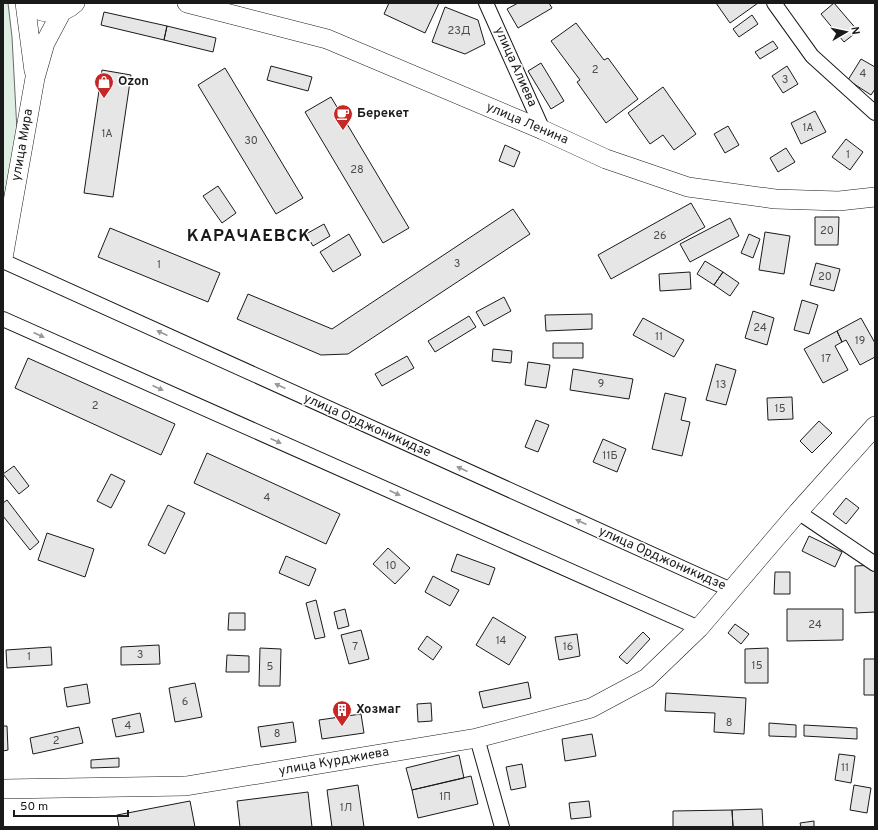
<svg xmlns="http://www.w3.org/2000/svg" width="878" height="830" font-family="Overpass,sans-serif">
	<rect width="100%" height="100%" fill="#fff"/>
	<!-- green -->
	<path fill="#e0efe3" stroke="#6a6a6a" d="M3 3H8L12 37 17 131 3 205Z"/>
	<!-- building -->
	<path fill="#e6e6e6" stroke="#1a1a1a" d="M389 3H439L425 33 384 14Z
		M518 3H549L552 8 518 28 507 9Z
		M716 3H758L730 23Z
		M834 3 858 31 844 42 821 14Z
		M445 7 478 20 485 44 465 54 432 42Z
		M104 12 167 26 164 40 101 25Z
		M752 15 758 24 739 37 733 29Z
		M576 23 604 60 608 58 638 99 606 123 577 82 580 80 551 41Z
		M167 26 216 38 213 52 164 40Z
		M773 41 778 48 760 59 755 52Z
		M861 59 875 67V89L871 95 848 80Z
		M541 63 564 101 551 109 528 71Z
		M271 66 312 77 308 91 267 80Z
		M787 66 798 84 783 93 772 76Z
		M225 68 303 198 276 214 198 85Z
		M102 70 131 75 113 197 84 193Z
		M663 87 696 134 674 150 663 135 650 144 628 113Z
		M331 97 409 228 383 243 305 112Z
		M815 111 826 132 801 144 791 123Z
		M728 126 739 145 725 153 714 134Z
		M846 139 863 152 850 170 832 157Z
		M505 145 520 152 514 167 499 161Z
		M786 148 795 162 778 172 770 158Z
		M218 186 236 213 222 223 203 196Z
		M691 203 705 227 611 279 598 255Z
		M513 209 530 234 348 354 321 355 237 319 248 294 332 329Z
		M815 217H839L838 245H815Z
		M730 218 739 236 690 262 680 244Z
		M324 224 330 236 313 246 306 234Z
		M110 228 220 273 208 302 98 257Z
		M765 232 790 236 784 274 759 270Z
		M349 234 361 255 333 272 320 252Z
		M749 234 760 239 753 258 741 253Z
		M705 261 723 272 714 285 697 274Z
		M816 263 840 269 834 291 810 285Z
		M690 272 691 289 660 291 659 274Z
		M723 272 739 283 730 296 714 285Z
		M504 297 511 311 484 326 476 312Z
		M802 300 818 305 809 334 794 330Z
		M753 311 774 318 767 345 745 338Z
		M592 314V329L546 331 545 315Z
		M469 316 476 327 435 352 428 341Z
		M643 318 684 340 674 357 633 335Z
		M861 318 875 343V357L860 365 846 340 842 342 837 331Z
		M837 331 842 342 835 346 848 370 823 383 804 349Z
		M553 343H583V358H553Z
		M493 349 512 351 511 363 492 361Z
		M407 356 414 368 382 386 375 374Z
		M28 358 175 424 161 455 15 388Z
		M528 362 550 365 546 388 525 385Z
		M716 364 736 370 726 405 706 400Z
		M573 369 633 379 629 399 570 390Z
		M665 393 686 398 681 420 690 422 682 456 652 449Z
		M792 397 793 419 768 420 767 398Z
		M536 420 549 425 538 452 525 447Z
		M819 421 832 433 812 453 800 441Z
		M603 439 626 449 617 472 593 462Z
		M207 453 340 514 326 544 194 483Z
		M14 466 29 486 19 494 3 474Z
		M111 474 125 481 111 508 97 501Z
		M846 498 859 508 846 524 833 514Z
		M7 500 39 542 30 550 3 516V503Z
		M168 505 185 513 165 554 148 545Z
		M47 533 94 549 85 577 38 560Z
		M809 536 842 552 835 567 802 551Z
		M388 548 410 568 395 584 373 564Z
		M457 554 495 568 489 585 451 571Z
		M286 556 316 569 309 586 279 573Z
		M875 565V612L855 613V566Z
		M775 572H790V594H774Z
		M433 576 459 590 450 606 425 592Z
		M316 600 325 637 315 639 306 603Z
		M345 609 349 626 338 629 334 612Z
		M787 609H843V640L787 641Z
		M229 613H245V630H228Z
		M493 617 526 637 509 665 476 645Z
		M735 624 749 634 741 644 728 633Z
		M361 630 369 659 349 664 341 635Z
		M643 632 650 639 627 664 619 657Z
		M577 634 580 656 559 660 555 637Z
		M427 636 442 647 433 660 418 649Z
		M159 645 160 664 121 665V647Z
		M51 647 52 665 7 668 6 650Z
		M260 648 281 649 280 686H259Z
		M768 648V683H745V649Z
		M227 655 249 656V672H226Z
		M864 659H875V695H864Z
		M528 682 531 698 483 708 479 692Z
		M195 683 202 717 175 722 169 688Z
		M87 684 90 703 67 707 64 688Z
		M666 693 746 698 744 734 714 732 715 713 665 711Z
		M431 703 432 721 418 722 417 704Z
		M140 713 144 732 116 737 112 719Z
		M361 714 364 733 322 739 319 720Z
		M293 722 296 742 261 747 258 727Z
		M769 723 796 725V737L769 736Z
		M804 725 857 728V739L804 736Z
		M3 726H7L8 750 3 751Z
		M79 727 83 743 33 754 30 738Z
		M592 734 596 756 565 761 562 739Z
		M839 754 855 756 851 783 835 780Z
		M459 755 464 778 412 790 406 768Z
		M119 758V767L91 768V760Z
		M522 764 526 787 511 790 506 767Z
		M471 776 478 804 418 818 412 790Z
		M358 785 364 827H332L327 790Z
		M854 785 871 788 867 813 850 810Z
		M308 792 312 827H240L237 801Z
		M190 801 195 827H119L117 815Z
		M589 801 591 817 571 819 569 803Z
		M762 809 763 827H733L732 810Z
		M732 810 733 827H673V811Z
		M814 821V827H801L800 823Z"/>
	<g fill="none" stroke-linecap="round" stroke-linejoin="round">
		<defs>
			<path id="street" d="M486 3 543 130
				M774 3 812 56 875 113
				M3 261 731 590
				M3 319 699 628
				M798 512 875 564
				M477 738 502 827"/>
			<path id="secondary" d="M25 3 34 71
				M30 3C41 16 63 15 75 3
				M187 3 327 39 543 130 606 159 688 187 775 199 839 201 875 197
				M3 258 35 78 45 43 62 11
				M3 789 186 786 477 738 591 708 647 678 699 628 798 512 875 426"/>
		</defs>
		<!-- street casing -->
		<use href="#street" stroke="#1a1a1a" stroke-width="16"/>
		<!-- secondary casing -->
		<use href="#secondary" stroke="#1a1a1a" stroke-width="20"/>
		<!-- street -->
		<use href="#street" stroke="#fff" stroke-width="14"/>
		<!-- secondary -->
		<use href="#secondary" stroke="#fff" stroke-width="19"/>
	</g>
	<!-- one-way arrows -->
	<defs><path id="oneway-solid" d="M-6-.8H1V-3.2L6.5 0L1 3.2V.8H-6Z"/></defs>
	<g fill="#989898">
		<use href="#oneway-solid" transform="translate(162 333) rotate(-156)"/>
		<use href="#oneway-solid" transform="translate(39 335) rotate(24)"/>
		<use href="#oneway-solid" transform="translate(280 386) rotate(-156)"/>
		<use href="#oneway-solid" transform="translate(158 388) rotate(24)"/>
		<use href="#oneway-solid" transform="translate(276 441) rotate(24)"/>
		<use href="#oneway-solid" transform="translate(462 469) rotate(-156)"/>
		<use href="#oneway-solid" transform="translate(395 493) rotate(24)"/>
		<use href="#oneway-solid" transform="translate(581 522) rotate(-156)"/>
	</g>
	<!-- icons -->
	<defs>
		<symbol id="shop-pin" viewBox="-11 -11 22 30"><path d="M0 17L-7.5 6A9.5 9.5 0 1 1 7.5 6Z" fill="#c62828" stroke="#fff"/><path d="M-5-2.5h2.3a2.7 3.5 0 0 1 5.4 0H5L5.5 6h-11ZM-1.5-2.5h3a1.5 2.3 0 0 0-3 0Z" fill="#fff"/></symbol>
		<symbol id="cafe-pin" viewBox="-11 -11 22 30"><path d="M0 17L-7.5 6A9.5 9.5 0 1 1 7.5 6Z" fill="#c62828" stroke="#fff"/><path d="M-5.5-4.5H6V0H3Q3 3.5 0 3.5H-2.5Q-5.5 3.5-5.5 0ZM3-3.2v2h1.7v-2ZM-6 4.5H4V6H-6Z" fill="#fff"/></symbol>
		<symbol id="building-pin" viewBox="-11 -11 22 30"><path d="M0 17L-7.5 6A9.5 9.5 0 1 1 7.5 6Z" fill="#c62828" stroke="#fff"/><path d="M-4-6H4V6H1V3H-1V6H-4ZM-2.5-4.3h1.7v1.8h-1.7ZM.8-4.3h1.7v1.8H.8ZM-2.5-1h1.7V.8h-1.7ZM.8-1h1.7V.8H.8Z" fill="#fff"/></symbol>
	</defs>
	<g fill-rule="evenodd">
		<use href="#shop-pin" x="93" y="71" width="22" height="30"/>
		<use href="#cafe-pin" x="332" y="103" width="22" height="30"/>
		<use href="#building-pin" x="331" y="699" width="22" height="30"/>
	</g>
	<g text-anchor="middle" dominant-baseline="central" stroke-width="3" stroke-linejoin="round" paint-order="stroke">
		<!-- number labels -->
		<g font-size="11" fill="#4d4d4d">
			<text x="459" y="31">23Д</text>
			<text x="595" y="70">2</text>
			<text x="863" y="74">4</text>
			<text x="785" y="80">3</text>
			<text x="808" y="128">1А</text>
			<text x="107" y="134">1А</text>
			<text x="251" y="141">30</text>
			<text x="848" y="155">1</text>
			<text x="357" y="170">28</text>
			<text x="827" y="231">20</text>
			<text x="660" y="236">26</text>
			<text x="457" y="264">3</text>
			<text x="159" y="265">1</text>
			<text x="825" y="277">20</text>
			<text x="760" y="328">24</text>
			<text x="659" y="337">11</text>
			<text x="860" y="341">19</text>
			<text x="826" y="359">17</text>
			<text x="601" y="384">9</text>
			<text x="721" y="385">13</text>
			<text x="95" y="406">2</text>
			<text x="780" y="409">15</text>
			<text x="610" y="456">11Б</text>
			<text x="267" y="498">4</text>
			<text x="391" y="566">10</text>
			<text x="815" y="625">24</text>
			<text x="501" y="641">14</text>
			<text x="355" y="647">7</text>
			<text x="568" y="647">16</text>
			<text x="140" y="655">3</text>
			<text x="29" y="657">1</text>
			<text x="757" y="666">15</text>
			<text x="270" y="667">5</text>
			<text x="185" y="702">6</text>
			<text x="729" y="723">8</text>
			<text x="128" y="726">4</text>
			<text x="277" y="734">8</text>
			<text x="56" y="741">2</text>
			<text x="845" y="768">11</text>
			<text x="445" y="797">1П</text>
			<text x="346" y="808">1Л</text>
		</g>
		<!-- street labels -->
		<g font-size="13" fill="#1a1a1a" stroke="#fff">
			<text transform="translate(515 67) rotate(66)">улица Алиева</text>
			<text transform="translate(527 124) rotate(23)">улица Ленина</text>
			<text transform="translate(23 145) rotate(-80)">улица Мира</text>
			<text transform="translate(367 426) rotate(24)">улица Орджоникидзе</text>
			<text transform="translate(662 559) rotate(24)">улица Орджоникидзе</text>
			<text transform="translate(334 762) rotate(-10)">улица Курджиева</text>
		</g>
		<!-- poi labels -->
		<g font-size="13" font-weight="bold" fill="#1a1a1a" stroke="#fff" text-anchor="start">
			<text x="118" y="82">Ozon</text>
			<text x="357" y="114">Берекет</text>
			<text x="356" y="710">Хозмаг</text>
		</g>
		<!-- district labels -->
		<g font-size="17" font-weight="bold" letter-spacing="1" fill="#1a1a1a" stroke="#fff">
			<text x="249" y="237">КАРАЧАЕВСК</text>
		</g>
	</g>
	<!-- border -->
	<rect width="878" height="830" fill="none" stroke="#1a1a1a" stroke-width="8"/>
	<!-- north arrow -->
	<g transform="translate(846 32) rotate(81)" stroke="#ffffff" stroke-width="3" paint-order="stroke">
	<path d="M0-3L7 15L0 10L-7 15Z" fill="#1a1a1a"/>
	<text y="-6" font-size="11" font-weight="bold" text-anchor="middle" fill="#1a1a1a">N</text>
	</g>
	<!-- scale -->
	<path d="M14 810v6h114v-6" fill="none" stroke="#1a1a1a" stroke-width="2"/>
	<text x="20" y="810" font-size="12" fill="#1a1a1a" stroke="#ffffff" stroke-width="3" paint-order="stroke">50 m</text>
</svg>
